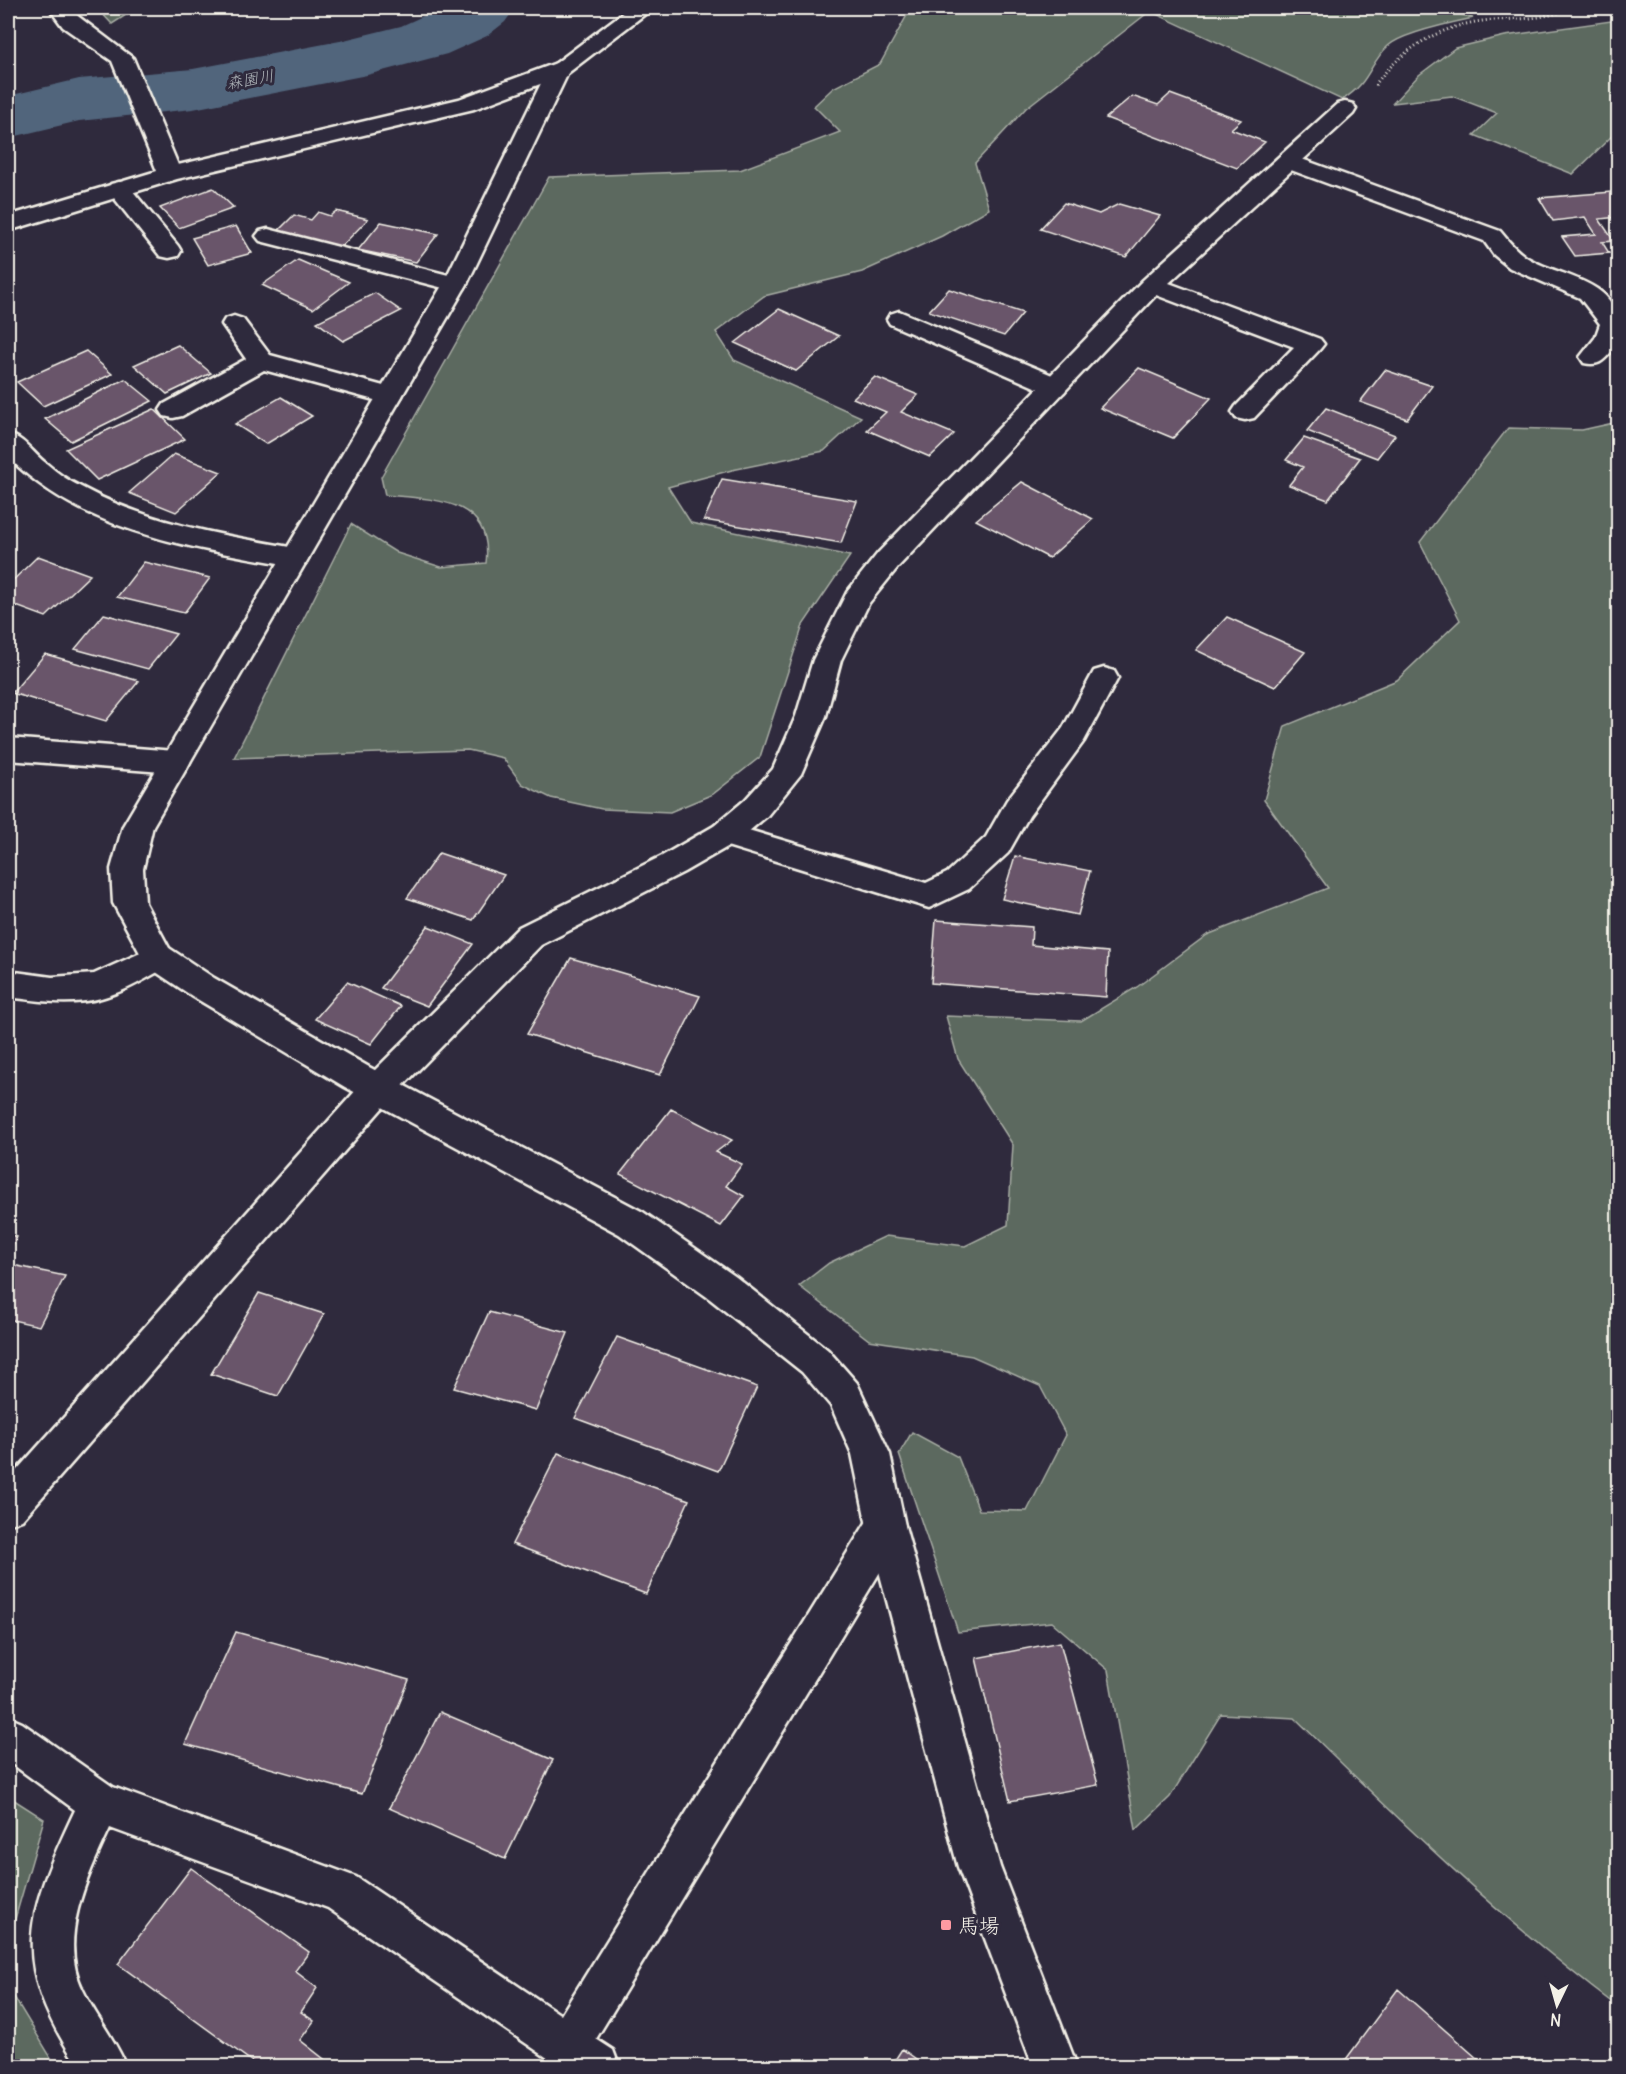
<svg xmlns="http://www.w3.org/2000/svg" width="1626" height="2074" font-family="Delius,'Klee One',sans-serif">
	<rect width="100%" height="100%" fill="#2f2a3d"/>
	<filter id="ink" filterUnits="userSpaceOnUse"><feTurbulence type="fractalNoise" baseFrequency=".0167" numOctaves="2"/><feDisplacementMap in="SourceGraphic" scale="12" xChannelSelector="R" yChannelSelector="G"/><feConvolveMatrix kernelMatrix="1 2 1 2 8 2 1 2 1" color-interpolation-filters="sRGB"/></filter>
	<g filter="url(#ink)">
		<!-- green -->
		<path fill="#5b695f" stroke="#a8ada4" stroke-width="1.5" d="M97 8H137L112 24Z
			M911 8H1439L1473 18C1454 22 1401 33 1388 46 1368 65 1371 82 1342 100L1150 11 1026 108 975 163 989 209 942 236 862 272 764 296 716 332 734 360 861 417 824 451 732 470 668 487 691 523 850 556 803 625 760 757 713 794 670 812 602 809 551 798 522 784 503 758 468 750 234 758 351 524 397 553 441 567 486 563C494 498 432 499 385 495L381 477 549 177 740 170 840 132 814 106 833 88 880 64Z
			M1618 20V130L1573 174 1474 135 1497 113 1452 96 1393 103 1419 75 1455 48 1505 36Z
			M1618 422V2007C1503 1921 1398 1819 1295 1718L1221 1714 1170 1797 1136 1830 1108 1670 1052 1622 958 1632 899 1454 912 1432 958 1457 979 1510 1027 1511 1066 1435 1040 1386 972 1356 869 1340 799 1286 829 1263 886 1236 965 1246 1008 1225 1013 1145 958 1059 946 1016 1081 1021 1137 987 1207 935 1328 888 1264 800 1285 726 1397 680 1460 620 1420 542 1508 428 1582 430Z
			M8 1796 44 1819 8 1943Z
			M8 1987 56 2066H8Z"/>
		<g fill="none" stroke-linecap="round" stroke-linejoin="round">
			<!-- river -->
			<path fill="#51657c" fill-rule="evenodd" d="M441 8H515L505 22 487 36 447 54 367 75 193 109 79 121 8 138V96L79 79 193 69 340 41 401 26Z"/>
		</g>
		<!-- building -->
		<path fill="#69546a" stroke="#f4f1e8" stroke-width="1.5" d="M1170 94 1241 120 1231 129 1265 142 1237 168 1106 118 1132 96 1158 105Z
			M213 188 234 208 179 228 160 208Z
			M1612 192 1618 202V217L1599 219 1614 241 1602 242 1609 253 1575 256 1562 237 1596 234 1585 217 1553 221 1539 198Z
			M1064 203 1099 214 1119 204 1160 216 1126 257 1040 229Z
			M336 211 368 219 339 249 278 231 294 215 311 220 318 212 330 216Z
			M381 222 438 234 416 262 358 250Z
			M236 226 252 253 208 265 192 238Z
			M298 260 349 282 313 309 262 285Z
			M949 289 1023 313 1004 336 929 311Z
			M375 293 401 311 343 341 317 322Z
			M779 309 839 336 796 371 735 343Z
			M178 345 211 373 167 394 134 365Z
			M86 351 112 374 43 406 17 382Z
			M1139 368 1211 398 1173 438 1100 408Z
			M1385 370 1432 386 1407 419 1360 402Z
			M875 377 918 395 901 412 954 434 930 457 867 430 886 412 853 398Z
			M125 379 152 401 71 441 45 419Z
			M281 397 312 416 266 444 235 424Z
			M1326 408 1395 435 1377 458 1307 431Z
			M154 409 185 439 97 480 66 449Z
			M1304 438 1360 458 1328 500 1289 485 1303 467 1286 460Z
			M174 454 221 472 176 512 129 493Z
			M722 479 857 501 841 543 704 520Z
			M1022 482 1093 519 1049 558 976 520Z
			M38 556 90 575 46 617 8 603V585Z
			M144 562 210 578 184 613 117 597Z
			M104 614 176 634 148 669 75 649Z
			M1227 617 1305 652 1275 687 1196 650Z
			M45 654 139 681 106 721 12 693Z
			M439 853 504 875 473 920 407 898Z
			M1015 856 1090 871 1078 915 1002 899Z
			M936 920 1032 927 1031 945 1108 952 1106 997 931 983Z
			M428 926 473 944 427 1006 381 988Z
			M571 958 700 996 660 1075 527 1034Z
			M347 982 401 1006 371 1044 315 1019Z
			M671 1109 732 1140 716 1152 742 1164 726 1186 744 1196 721 1226 620 1174Z
			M8 1234 17 1237 8 1255Z
			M8 1264 65 1276 39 1326 8 1319Z
			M259 1293 324 1314 278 1396 211 1374Z
			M489 1312 568 1333 536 1410 454 1388Z
			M617 1337 757 1387 718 1471 575 1418Z
			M558 1453 689 1500 646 1594 512 1544Z
			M236 1632 409 1680 362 1794 185 1744Z
			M1060 1642 1098 1785 1010 1801 976 1658Z
			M440 1712 553 1760 505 1859 389 1808Z
			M191 1868 309 1952 295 1971 317 1988 301 2012 314 2021 300 2040 333 2066H258L118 1964Z
			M1398 1989 1478 2059 1472 2066H1341Z
			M902 2049 926 2066H891Z"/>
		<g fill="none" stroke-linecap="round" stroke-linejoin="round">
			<defs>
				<path id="service" d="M1288 154 1500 231C1508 241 1516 250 1526 257 1557 277 1618 279 1618 327 1618 338 1618 343 1611 352 1602 362 1598 366 1584 363L1580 357 1595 338 1600 324 1580 298 1510 268 1494 255 1484 241 1280 166 1276 161 1280 156Z
					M119 182 127 184 178 246 181 251 178 256 169 258 160 256 111 194 107 189 111 184Z
					M899 311 1064 380 1068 386 1064 392 1055 394 1046 392 890 324 887 319 890 314Z
					M1104 668 1114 671 1118 678 1084 741 1029 816 1008 853 969 889 929 908 714 842 710 834 714 826 725 823 926 883 947 873 986 837 1007 800 1063 728 1094 671Z
					M8 738 175 751 186 754 190 762 186 770 175 773 8 760Z"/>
				<path id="minor" d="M49 8H70L79 17 133 58 178 165 459 99 559 62 567 64 570 69 567 74 474 109 177 179 8 231V216L157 171 112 61 63 27Z
					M1345 102 1353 104 1356 109 1353 114 1169 283 1320 339 1324 344 1320 349 1254 418 1245 420 1236 418 1232 412 1236 406 1294 347 1156 295 898 567 869 603 841 660 826 716 801 774 767 816 736 842 684 872 541 945 391 1098 22 1520 8 1525V1480L367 1078 519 927 662 856 714 826 745 800 773 769 796 716 813 660 847 592 878 553 1143 280 1337 104Z
					M268 229 464 279 467 284 464 289 455 291 260 241 256 236 260 231Z
					M234 316 243 319 270 355 398 390 402 396 398 402 389 404 264 370 182 416 173 418 164 416 160 410 164 404 246 359 222 324 225 319Z
					M8 434C25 438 33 454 47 464 57 473 69 481 81 487 147 523 221 535 295 548L305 550 309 557 305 564 295 566C193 548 84 533 8 457Z
					M158 945 169 948 174 957 169 966C148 977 125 992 101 998 71 1006 38 1001 8 997V971L52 977 94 974Z
					M886 1508 900 1513 905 1526 900 1539 596 2039 613 2050 619 2066H557L550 2064 549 2059 328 1908 110 1828C88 1875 57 1938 83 1990 96 2017 115 2039 126 2066H78C10 1962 24 1918 75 1810L8 1761V1717L22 1723 113 1787 356 1877 561 2015 872 1513Z"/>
				<path id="tertiary" d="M629 8H653L568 73 467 284 153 826 143 869 145 903 169 948 214 978 369 1067 643 1212 736 1277 828 1350 857 1383 890 1454 905 1526 1000 1867 1077 2066H1033L958 1867 867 1526 852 1454 831 1406 802 1372 710 1299 619 1234 345 1087 192 996 147 966 113 903 111 869 123 826 443 284 548 69Z"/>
			</defs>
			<!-- service casing -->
			<use href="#service" stroke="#f4f1e8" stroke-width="5"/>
			<!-- minor casing -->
			<use href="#minor" stroke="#f4f1e8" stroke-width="5"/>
			<!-- tertiary casing -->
			<use href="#tertiary" stroke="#f4f1e8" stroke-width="5"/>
			<!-- path -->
			<path stroke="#f4f1e8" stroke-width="3" stroke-dasharray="1 3" stroke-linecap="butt" d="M1375 85C1404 46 1445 23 1493 20 1520 19 1546 19 1571 8"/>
			<!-- service -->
			<use href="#service" fill="#2f2a3d" fill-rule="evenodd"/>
			<!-- minor -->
			<use href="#minor" fill="#2f2a3d" fill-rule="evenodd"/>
			<!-- tertiary -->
			<use href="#tertiary" fill="#2f2a3d" fill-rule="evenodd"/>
		</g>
	</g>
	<!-- markers -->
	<rect fill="#ff9aa2" stroke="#2f2a3d" stroke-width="2" x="940" y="1919" width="12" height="12" rx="3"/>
	<g text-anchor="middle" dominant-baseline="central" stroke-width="6" stroke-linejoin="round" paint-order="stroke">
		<!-- far-water labels -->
		<g font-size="16" font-style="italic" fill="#b3b9bd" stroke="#2f2a3d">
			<text transform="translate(250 79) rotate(-10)">森園川</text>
		</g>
		<!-- near-poi labels -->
		<g font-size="21" fill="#f4f1e8" stroke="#2f2a3d" text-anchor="start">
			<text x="958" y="1925">馬場</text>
		</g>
	</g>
	<!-- margin -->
	<rect width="1626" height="2074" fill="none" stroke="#2f2a3d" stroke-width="30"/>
	<rect x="15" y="15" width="1596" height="2044" fill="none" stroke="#f4f1e8" stroke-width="2" filter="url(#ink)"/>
	<!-- north arrow -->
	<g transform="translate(1557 2005) rotate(185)" stroke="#2f2a3d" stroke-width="4.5" paint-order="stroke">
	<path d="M0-4.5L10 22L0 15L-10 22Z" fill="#f4f1e8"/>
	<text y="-9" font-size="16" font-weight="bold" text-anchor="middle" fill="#f4f1e8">N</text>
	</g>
</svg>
